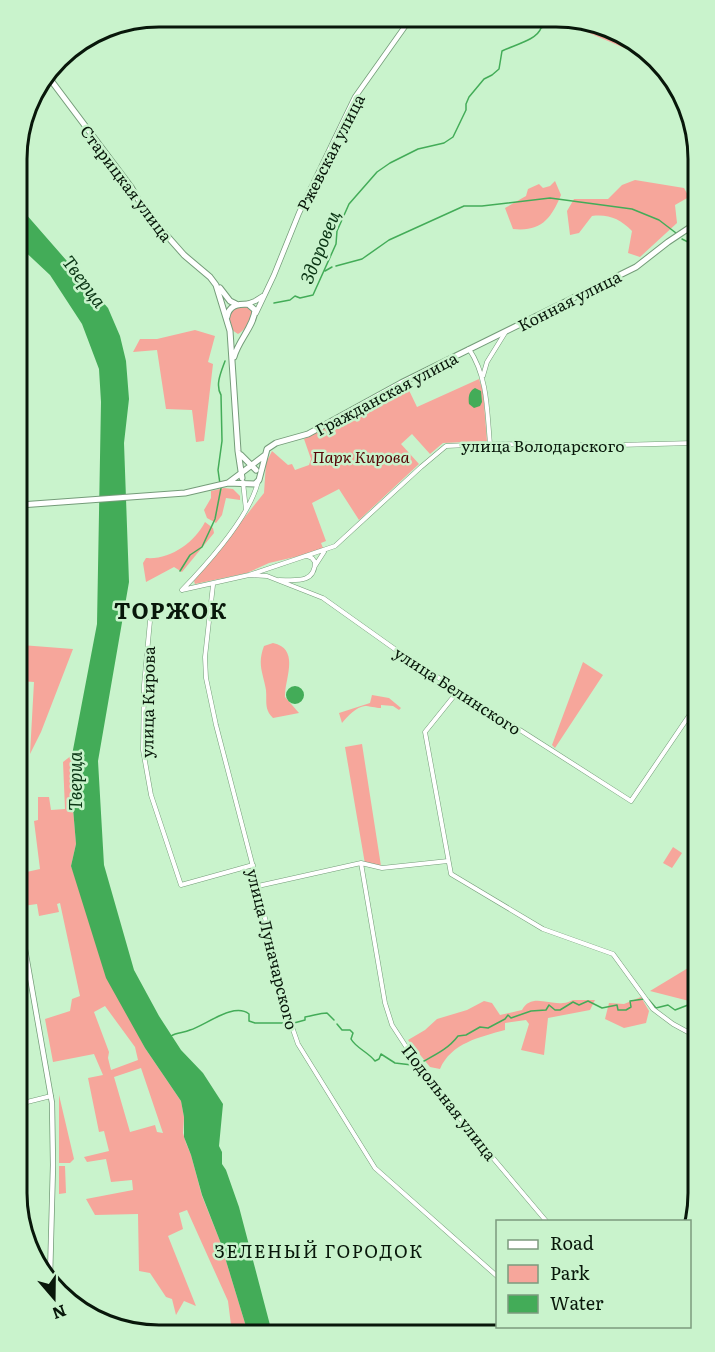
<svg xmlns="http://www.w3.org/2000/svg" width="715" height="1352" font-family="Literata,serif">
	<rect width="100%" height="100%" fill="#c9f3cc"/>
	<!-- green -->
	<path fill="#f6a69b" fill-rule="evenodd" d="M592 23 632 43 629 50 587 32Z
		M635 180 684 188 689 197 675 205 677 223 640 257 628 253 632 231C620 219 609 214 592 216L579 233 570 235 567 211 574 199H608L622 185Z
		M555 181 561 195C551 219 541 232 513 229L505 208 526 196 528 189 539 184 543 188 550 186Z
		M246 305 252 308C253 317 246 330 238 334L232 330 228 315 233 308Z
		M195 330 215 336 208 362 213 364 204 441 196 442 192 410 166 409 157 350 133 352 140 339H157Z
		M479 379 483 391 487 441 443 443 430 454 412 434 401 444 419 464 359 520 339 489 312 503 326 541 321 543 323 548 316 552 269 563 247 573 195 584 194 581 264 493 266 463 272 451 288 465 292 464 295 470 309 465 311 459 304 439 406 384 417 407Z
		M224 488 233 489 240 496V500L226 498 222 515 216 523 207 518 204 510 211 498V491Z
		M205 522 213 528 214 533 182 572 174 567 146 582 143 563 146 558C170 560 194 543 205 522Z
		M273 643C301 649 284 680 285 697L299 713 273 718C264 709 267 702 266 690 263 672 257 665 264 646Z
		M21 645 73 649 41 732 30 754 34 682 21 681Z
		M583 662 603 675 555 748 552 745Z
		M372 695 389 698 401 708 399 710 393 706 381 705V708C376 708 369 706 365 706 356 707 348 716 342 723L339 713 370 703Z
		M362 744 381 866 365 864 345 747Z
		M72 755V796L76 844 71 866 127 1013 145 1048 181 1101 184 1117 183 1133 186 1143 191 1155 202 1196 220 1241 248 1333H232L228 1301 187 1210 179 1213 183 1229 168 1236 196 1306 184 1301 176 1315 172 1299 166 1297 150 1273 139 1271 138 1214 95 1215 86 1199 133 1190 132 1180 111 1182 106 1159 87 1162 84 1157 109 1151 104 1131 99 1132 88 1078 103 1075 94 1054 53 1062 45 1019 70 1011 72 999 80 996 60 903 57 904 59 912 39 916 37 904 23 906 22 902V873L40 869 34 821 38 820V797H49L51 810 65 809 63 762ZM105 1006 135 1047 138 1060 111 1070 108 1058 109 1052 94 1012ZM141 1068 163 1133 157 1132 155 1125 130 1132 114 1077Z
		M673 847 682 853 672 868 663 863Z
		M697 949V1003L650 991 693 965Z
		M641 997 649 1011 646 1023 624 1028 605 1019 609 1003 624 1004Z
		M573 1000H595L590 1010 548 1018 544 1055 521 1050 529 1024 526 1020 505 1023V1030C480 1037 451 1043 440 1069L430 1067 408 1040 425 1030 437 1019 467 1010 484 1001 492 1003 500 1015 522 1010C531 993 549 1005 563 1003 567 1003 570 1001 573 1000Z
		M59 1095 74 1159 70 1163H59Z
		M59 1166H65L66 1193 59 1194Z"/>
	<!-- water -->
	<path fill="#43ac58" d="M18 205 108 308 120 336 126 361 129 399 124 443 129 582 98 761 104 865 134 970 159 1016 181 1050 203 1073 223 1104 219 1146 222 1152V1164L226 1170 239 1207 270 1325 274 1332 248 1333 220 1241 202 1195 191 1155 184 1137V1117L181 1101 145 1048 106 978 71 866 76 844 72 796V755L97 624 101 402 99 369 82 324 50 275 18 245Z
		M475 388 481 391 482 402 480 406 474 408 469 404C468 397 469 391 475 388Z
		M286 695a9 9 0 1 1 18 0a9 9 0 1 1-18 0Z"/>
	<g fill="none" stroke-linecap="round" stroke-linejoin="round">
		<!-- stream -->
		<path stroke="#43ac58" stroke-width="1.5" d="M558 20 559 19
			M682 239 692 244
			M336 266 362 259 389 240 464 206H482L550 198 632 209 659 220 676 233
			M325 271 332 267
			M274 303 290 300 295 296 300 298 313 295 336 244 337 231 349 204 377 172 390 163 418 149 444 143 453 137 466 110V104L469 97 484 79 492 75 499 69 502 51C514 45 537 40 541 28L553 22
			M220 484 218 470 222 441 221 395C215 385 221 372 225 361
			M180 571 190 555 202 547 215 519 221 488
			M649 1000 656 1008 668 1005 675 1010 688 1005 692 1010 697 1012
			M294 1023 305 1020V1017C313 1016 319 1013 327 1013L334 1020
			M337 1024 342 1030H350L353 1033 351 1039C356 1048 368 1052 375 1061L379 1059 381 1054 395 1063 412 1065
			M171 1036C177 1032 184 1033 190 1030 206 1025 234 1002 249 1014V1021L255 1023H286
			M424 1061C437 1054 449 1048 458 1036L466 1035 480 1027 488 1028 505 1019 508 1015 511 1018 531 1011 546 1010 549 1005 555 1010H560L573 1002 579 1005 588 1001 602 1008 617 1005 618 1010H626L631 1007 630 1001 644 999"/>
		<defs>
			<path id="tertiary" d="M469 349C488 377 487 412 490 444
				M483 376 487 362 505 333
				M243 482 246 510
				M315 566 324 552
				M249 575 267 576 323 598 406 657 631 801 695 707
				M279 580C295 580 315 584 315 562L312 558 307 556
				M213 585 205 657 206 678 216 725 258 886 283 1001 298 1044 375 1168 498 1277
				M182 590 249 575 335 546 421 467 446 446 490 444 618 445 693 443
				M182 590C208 563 249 518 258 482
				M150 621 144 685 143 750 151 795 181 885 253 865
				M458 691 425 732 451 874 543 929 613 954 653 1009 673 1024 697 1037
				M361 863 385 1003 392 1025 420 1068 471 1132 547 1222
				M258 886 361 863 382 868 448 861
				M23 1103 51 1096
				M552 1326 555 1329
				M494 1329 499 1326"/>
			<path id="secondary" d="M247 304 255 301 263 296
				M256 313 274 275 299 213 355 97 411 18
				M22 932 52 1103 53 1165 50 1277"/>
			<path id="primary" d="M47 75 131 187 145 211 184 255 210 277 216 285 230 331 238 451 242 478
				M220 288 230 301 236 304
				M227 317C229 305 238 304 248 304L255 310C254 326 238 341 234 357
				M241 455 256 470
				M228 483 255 484 259 480 267 449 276 443 308 434 401 383 636 267 668 242 692 226
				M20 505 185 493 228 483 265 455"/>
		</defs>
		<!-- tertiary casing -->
		<use href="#tertiary" stroke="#749c79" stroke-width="5"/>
		<!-- secondary casing -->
		<use href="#secondary" stroke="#749c79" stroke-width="6"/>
		<!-- primary casing -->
		<use href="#primary" stroke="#749c79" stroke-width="7"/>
		<!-- tertiary -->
		<use href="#tertiary" stroke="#fff" stroke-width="4"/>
		<!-- secondary -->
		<use href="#secondary" stroke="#fff" stroke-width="4.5"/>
		<!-- primary -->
		<use href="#primary" stroke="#fff" stroke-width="5"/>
	</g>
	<g text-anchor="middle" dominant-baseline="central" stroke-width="5" stroke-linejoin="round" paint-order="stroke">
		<!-- street labels -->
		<g font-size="16" fill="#08170a" stroke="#c9f3cc">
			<text transform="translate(330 152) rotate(-63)">Ржевская улица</text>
			<text transform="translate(127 183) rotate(53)">Старицкая улица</text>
			<text transform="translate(569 300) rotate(-27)">Конная улица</text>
			<text transform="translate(386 393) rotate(-28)">Гражданская улица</text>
			<text x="543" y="445">улица Володарского</text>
			<text transform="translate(458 690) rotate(33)">улица Белинского</text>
			<text transform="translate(147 702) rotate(-89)">улица Кирова</text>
			<text transform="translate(273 949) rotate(76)">улица Луначарского</text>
			<text transform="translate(450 1102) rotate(52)">Подольная улица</text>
		</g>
		<!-- park labels -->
		<g font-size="16" font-style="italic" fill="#540405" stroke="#c9f3cc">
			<text x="361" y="456">Парк Кирова</text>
		</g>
		<!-- water labels -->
		<g font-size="18" font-style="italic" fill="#0a3514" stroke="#c9f3cc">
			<text transform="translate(319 247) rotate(-68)">Здоровец</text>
			<text transform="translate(85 281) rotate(53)">Тверца</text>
			<text transform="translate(74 781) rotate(-90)">Тверца</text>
		</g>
		<!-- neighbourhood labels -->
		<g font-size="18" letter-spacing="1.5" fill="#08170a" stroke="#c9f3cc">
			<text x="319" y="1250">ЗЕЛЕНЫЙ ГОРОДОК</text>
		</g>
		<!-- district labels -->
		<g font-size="22" font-weight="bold" letter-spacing="1.5" fill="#08170a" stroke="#c9f3cc">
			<text x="171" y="609">ТОРЖОК</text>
		</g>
	</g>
	<!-- crop -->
	<path d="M0 0H715V1352H0ZM159 27H556A132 132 0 0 1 688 159V1193A132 132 0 0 1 556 1325H159A132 132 0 0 1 27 1193V159A132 132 0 0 1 159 27Z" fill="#c9f3cc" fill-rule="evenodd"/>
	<path fill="none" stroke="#08170a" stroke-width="3" d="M159 27H556A132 132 0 0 1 688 159V1193A132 132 0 0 1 556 1325H159A132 132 0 0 1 27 1193V159A132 132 0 0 1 159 27Z"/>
	<!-- legend -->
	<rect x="496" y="1220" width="195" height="108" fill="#c9f3cc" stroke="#7c9b7e" stroke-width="1.5"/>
	<rect x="508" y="1240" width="30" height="9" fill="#ffffff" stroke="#7c9b7e" stroke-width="1.5"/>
	<text x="550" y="1250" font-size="18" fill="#08170a">Road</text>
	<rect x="508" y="1265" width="30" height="18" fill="#f6a69b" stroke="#7c9b7e" stroke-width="1.5"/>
	<text x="550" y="1280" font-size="18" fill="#08170a">Park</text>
	<rect x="508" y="1295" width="30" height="18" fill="#43ac58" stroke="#7c9b7e" stroke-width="1.5"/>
	<text x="550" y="1310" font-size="18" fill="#08170a">Water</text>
	<!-- north arrow -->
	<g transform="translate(54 1298) rotate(160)" stroke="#c9f3cc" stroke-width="4.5" paint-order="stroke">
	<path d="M0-4.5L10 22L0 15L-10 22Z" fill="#08170a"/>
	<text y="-9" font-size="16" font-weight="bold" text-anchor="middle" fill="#08170a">N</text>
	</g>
</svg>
